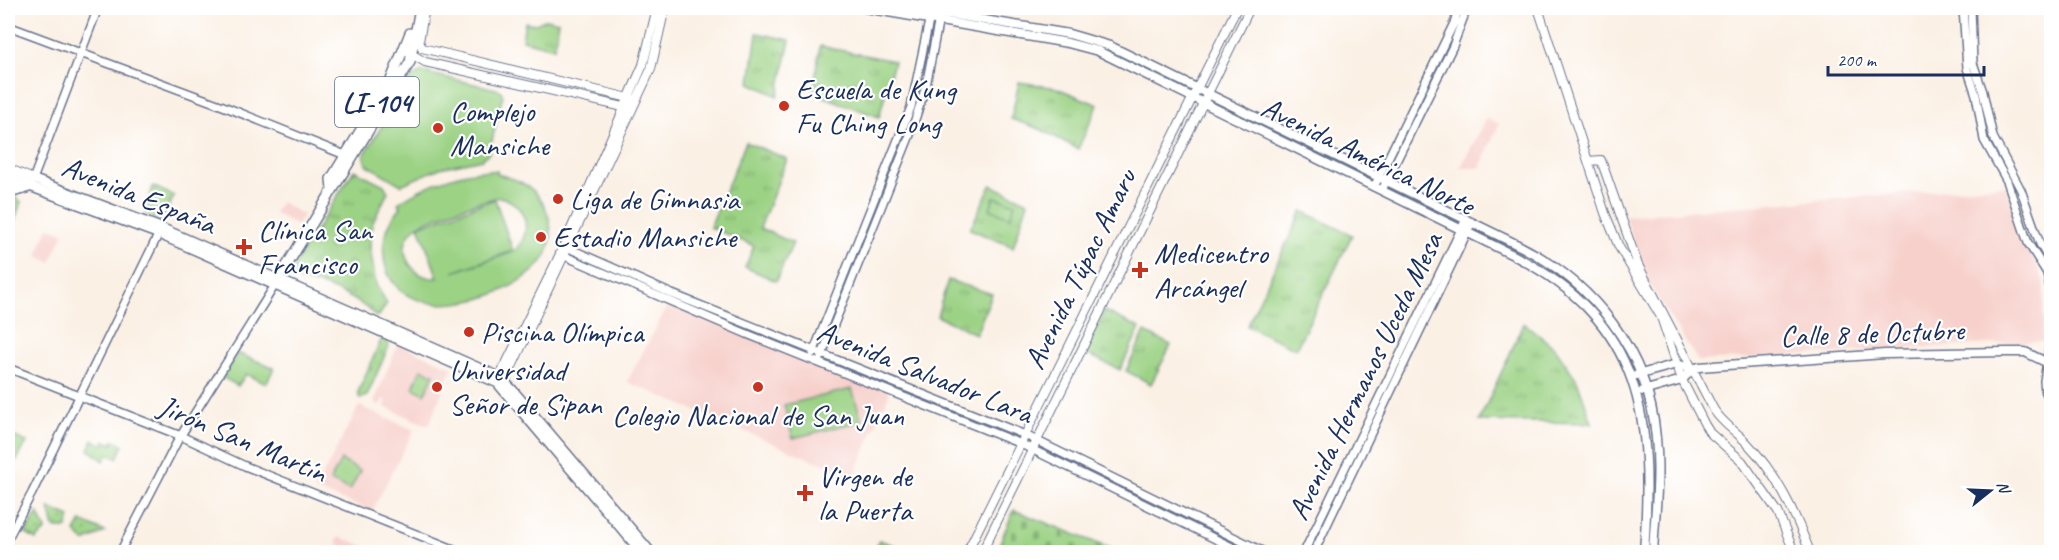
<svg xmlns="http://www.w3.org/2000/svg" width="2059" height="560" font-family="Caveat,sans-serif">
	<defs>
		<pattern id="grass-dots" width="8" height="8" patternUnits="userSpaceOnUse" patternTransform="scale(1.5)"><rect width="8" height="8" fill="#9bd284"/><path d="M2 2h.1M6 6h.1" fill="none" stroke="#7eab6f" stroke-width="1.8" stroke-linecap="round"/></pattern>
		<pattern id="cemetery-stones" width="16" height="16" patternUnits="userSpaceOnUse" patternTransform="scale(1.5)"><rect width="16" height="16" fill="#9bd284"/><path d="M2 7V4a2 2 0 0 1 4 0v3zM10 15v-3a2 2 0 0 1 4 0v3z" fill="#7eab6f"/></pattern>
		<pattern id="park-tufts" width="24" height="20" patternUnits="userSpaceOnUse" patternTransform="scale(1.5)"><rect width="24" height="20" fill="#9bd284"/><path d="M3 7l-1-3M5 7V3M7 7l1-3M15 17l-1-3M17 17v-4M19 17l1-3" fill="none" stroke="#7eab6f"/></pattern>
	</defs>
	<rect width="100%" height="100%" fill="#fff"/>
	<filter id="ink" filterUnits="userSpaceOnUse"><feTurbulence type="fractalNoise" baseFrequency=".0167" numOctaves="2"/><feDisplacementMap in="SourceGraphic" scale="12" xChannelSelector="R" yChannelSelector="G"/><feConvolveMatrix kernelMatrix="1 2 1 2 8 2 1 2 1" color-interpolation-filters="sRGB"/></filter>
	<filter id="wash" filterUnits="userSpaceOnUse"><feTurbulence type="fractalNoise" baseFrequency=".008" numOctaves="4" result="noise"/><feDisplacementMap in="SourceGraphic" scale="24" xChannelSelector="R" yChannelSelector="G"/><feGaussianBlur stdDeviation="1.35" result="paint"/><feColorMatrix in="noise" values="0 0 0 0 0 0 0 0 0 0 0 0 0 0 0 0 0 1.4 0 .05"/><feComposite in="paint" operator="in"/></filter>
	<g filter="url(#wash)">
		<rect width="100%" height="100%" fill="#fbf0e4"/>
		<!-- built -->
		<path fill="#f7d0cb" d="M1487 118 1499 124 1480 168H1460Z
			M2007 185 2026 242 2044 281 2043 341 1698 361 1647 282 1625 216Z
			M281 202 303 215 297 226 274 213Z
			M48 227 64 233 51 262 37 256Z
			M669 303 890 392 854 477 627 382Z
			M398 344 452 367 429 426 385 407 387 401 383 399 380 405 374 402Z
			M359 406 414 430 372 511 315 490Z
			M339 537 354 542 375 552H343L338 550 341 545 336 543Z"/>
		<!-- grass -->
		<path fill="url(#grass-dots)" stroke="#5b8071" stroke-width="1.5" d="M49 508 70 517 67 528H54Z
			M38 512 46 530 36 540 25 533Z
			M81 521 105 532 84 542 75 532Z"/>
		<!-- cemetery -->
		<path fill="url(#cemetery-stones)" stroke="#5b8071" stroke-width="1.5" d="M1014 510 1119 552H996Z"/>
		<!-- park -->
		<path fill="url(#park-tufts)" stroke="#5b8071" stroke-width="1.5" d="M546 19 559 22 554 48 522 40 525 22 536 24Z
			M757 33 790 40 778 96 750 83Z
			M820 46 894 61 879 117 813 93Z
			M1019 82 1057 88 1098 105 1078 149 1040 129 1011 119Z
			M746 142 787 159 760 228 793 243 776 281 745 267 754 246 710 227Z
			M354 170 384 185 388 192 372 224 370 247 376 285 387 303 379 316H375C363 301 320 281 300 281L293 275 295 263Z
			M991 185 1028 202 1013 247 970 229Z
			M153 186 174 196 162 221 145 213Z
			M16 197 21 202 8 240V201Z
			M1302 211 1352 235 1296 349 1247 326Z
			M948 280 992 294 976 334 937 316Z
			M1104 311 1140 328 1120 370 1085 353Z
			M1524 323 1555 348 1577 380 1592 423 1479 421Z
			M1145 332 1171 345 1151 384 1126 371Z
			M382 338H386L389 346 367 396 360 399 358 392Z
			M879 540 913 552H874Z"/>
		<!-- garden -->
		<path fill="#9bd284" stroke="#5b8071" stroke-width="1.5" fill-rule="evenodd" d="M422 72 500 90 503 95 489 153 482 159 440 168 401 185 366 164 364 155 412 77Z
			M497 171V174C520 180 537 187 546 210 552 223 553 241 546 255 523 298 410 331 387 271 379 248 385 225 401 207L398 203C426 184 463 169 497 171ZM500 197C528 204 534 235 513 252L453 272 513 251 495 199 419 226 438 278C410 280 392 246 416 227 425 219 486 199 500 197Z
			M994 197 1015 204 1010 217 990 209Z
			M237 353 274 368 266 384 246 374 238 386 222 377Z
			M421 369 434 374 425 394 413 388Z
			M852 389 862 421 793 438 784 405Z
			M8 434 27 442 17 460 8 456Z
			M93 440 103 445 105 441 112 444 114 440 123 445 117 458 108 454 104 461 89 450Z
			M341 460 360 471 350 490 330 481Z"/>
	</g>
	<g filter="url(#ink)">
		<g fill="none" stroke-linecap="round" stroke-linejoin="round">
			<defs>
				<path id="tertiary" d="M1963 8 1967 68 1976 95 1984 140 2007 181 2028 243 2047 273 2050 288V342L2044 381 2045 391 2052 404
					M1971 8 1973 63 1983 92 1993 137 2021 190 2040 244 2052 265
					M8 26 223 106 350 157
					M32 182 98 8
					M1374 187 1455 21 1458 8
					M1382 190 1453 46 1467 8
					M564 246 672 294 1025 435 1264 552
					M560 254 747 334 1021 444 1242 552
					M813 353 911 107 930 16
					M821 357 910 135 926 86 941 8
					M8 368 181 436 245 466 461 552
					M8 538 32 493 160 231
					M120 552 178 440 275 285
					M1304 552 1466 219
					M1314 552 1472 222"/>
				<path id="secondary" d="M425 8 419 41 422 48 633 99
					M1538 8 1605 213 1619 247 1661 317 1682 380 1705 425 1710 433 1742 461 1778 512 1794 552
					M408 52 425 62 628 108
					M1589 161 1601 160 1638 265 1714 410C1723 424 1736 431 1747 443 1777 474 1795 513 1810 552
					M8 168 33 179
					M8 177 23 183
					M498 380 560 254 643 65 657 8
					M503 386 651 69 665 8
					M967 552 1237 8
					M982 552 1250 8"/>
				<path id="primary" d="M865 8 1068 43 1098 51 1513 255C1645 323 1653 419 1644 552
					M912 8 1069 34 1110 46 1518 245C1593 282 1649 352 1656 438 1660 476 1655 514 1653 552
					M8 186 33 179 162 228 500 377 513 390 651 552
					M8 194 31 187 158 234 497 383 641 552
					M1637 375 1677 364 1692 369
					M1643 391 1682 380 1692 369 1699 367 1885 354 2005 352H2025L2052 365"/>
				<path id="trunk" d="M332 188 331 179 391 80 410 33
					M275 285 410 62 420 8"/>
			</defs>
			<!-- tertiary casing -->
			<use href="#tertiary" stroke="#69738d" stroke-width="10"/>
			<!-- secondary casing -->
			<use href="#secondary" stroke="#69738d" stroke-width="10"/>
			<!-- primary casing -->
			<use href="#primary" stroke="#69738d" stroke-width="11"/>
			<!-- trunk casing -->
			<use href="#trunk" stroke="#69738d" stroke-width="12"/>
			<!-- tertiary -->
			<use href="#tertiary" stroke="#fff" stroke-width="7"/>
			<!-- secondary -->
			<use href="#secondary" stroke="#fff" stroke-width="8"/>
			<!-- primary -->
			<use href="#primary" stroke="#fff" stroke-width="8"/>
			<!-- trunk -->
			<use href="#trunk" stroke="#fff" stroke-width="9"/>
		</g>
	</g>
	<!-- markers -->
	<g fill="#c8321e" stroke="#fff" stroke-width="2">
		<circle cx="784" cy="106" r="6"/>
		<circle cx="438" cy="128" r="6"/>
		<circle cx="558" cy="199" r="6"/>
		<circle cx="541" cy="237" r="6"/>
		<path d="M241 238h6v6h6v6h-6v6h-6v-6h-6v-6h6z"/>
		<path d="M1137 261h6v6h6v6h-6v6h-6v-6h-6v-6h6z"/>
		<circle cx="469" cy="332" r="6"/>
		<circle cx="437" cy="387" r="6"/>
		<circle cx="758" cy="387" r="6"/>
		<path d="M802 484h6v6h6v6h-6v6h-6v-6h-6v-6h6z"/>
	</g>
	<g text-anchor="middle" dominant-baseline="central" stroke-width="4.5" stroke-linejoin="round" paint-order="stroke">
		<!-- shield labels -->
		<rect fill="#fff" stroke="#5f6d8e" stroke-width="1.5" x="335" y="77" width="84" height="50" rx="4.5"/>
		<g font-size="28" font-weight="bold" fill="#1b2f5e">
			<text x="377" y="102">LI-104</text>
		</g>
		<!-- poi labels -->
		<g font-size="30" fill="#1b2f5e" stroke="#fff" text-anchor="start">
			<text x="796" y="89">Escuela de Kung<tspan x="796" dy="34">Fu Ching Long</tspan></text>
			<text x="450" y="111">Complejo<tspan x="450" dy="34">Mansiche</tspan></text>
			<text x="570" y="199">Liga de Gimnasia</text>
			<text x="258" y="230">Clínica San<tspan x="258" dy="34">Francisco</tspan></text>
			<text x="553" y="237">Estadio Mansiche</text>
			<text x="1154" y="253">Medicentro<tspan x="1154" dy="34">Arcángel</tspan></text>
			<text x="481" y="332">Piscina Olímpica</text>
			<text x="449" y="370">Universidad<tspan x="449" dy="34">Señor de Sipan</tspan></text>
			<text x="758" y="415" text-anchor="middle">Colegio Nacional de San Juan</text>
			<text x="818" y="476">Virgen de<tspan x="818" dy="34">la Puerta</tspan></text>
		</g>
		<!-- street labels -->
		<g font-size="30" fill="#1b2f5e" stroke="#fff">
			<text transform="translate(1368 156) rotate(26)">Avenida América Norte</text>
			<text transform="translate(139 195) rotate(22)">Avenida España</text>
			<text transform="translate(1080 269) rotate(-64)">Avenida Túpac Amaru</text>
			<text transform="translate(1872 333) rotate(-2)">Calle 8 de Octubre</text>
			<text transform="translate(925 372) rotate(22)">Avenida Salvador Lara</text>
			<text transform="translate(1365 376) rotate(-64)">Avenida Hermanos Uceda Mesa</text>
			<text transform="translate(243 439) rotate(23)">Jirón San Martín</text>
		</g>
	</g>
	<!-- margin -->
	<rect width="2059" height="560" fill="none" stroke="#fff" stroke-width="30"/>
	<!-- north arrow -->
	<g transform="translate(1990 491) rotate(72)" stroke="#ffffff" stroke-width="4.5" paint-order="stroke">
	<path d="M0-4.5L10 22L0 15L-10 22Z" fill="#1b2f5e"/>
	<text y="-9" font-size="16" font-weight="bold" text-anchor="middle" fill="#1b2f5e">N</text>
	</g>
	<!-- scale -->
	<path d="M1828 66v9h156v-9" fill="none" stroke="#1b2f5e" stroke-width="3"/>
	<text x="1837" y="66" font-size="18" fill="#1b2f5e" stroke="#ffffff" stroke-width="4.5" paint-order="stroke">200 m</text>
</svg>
